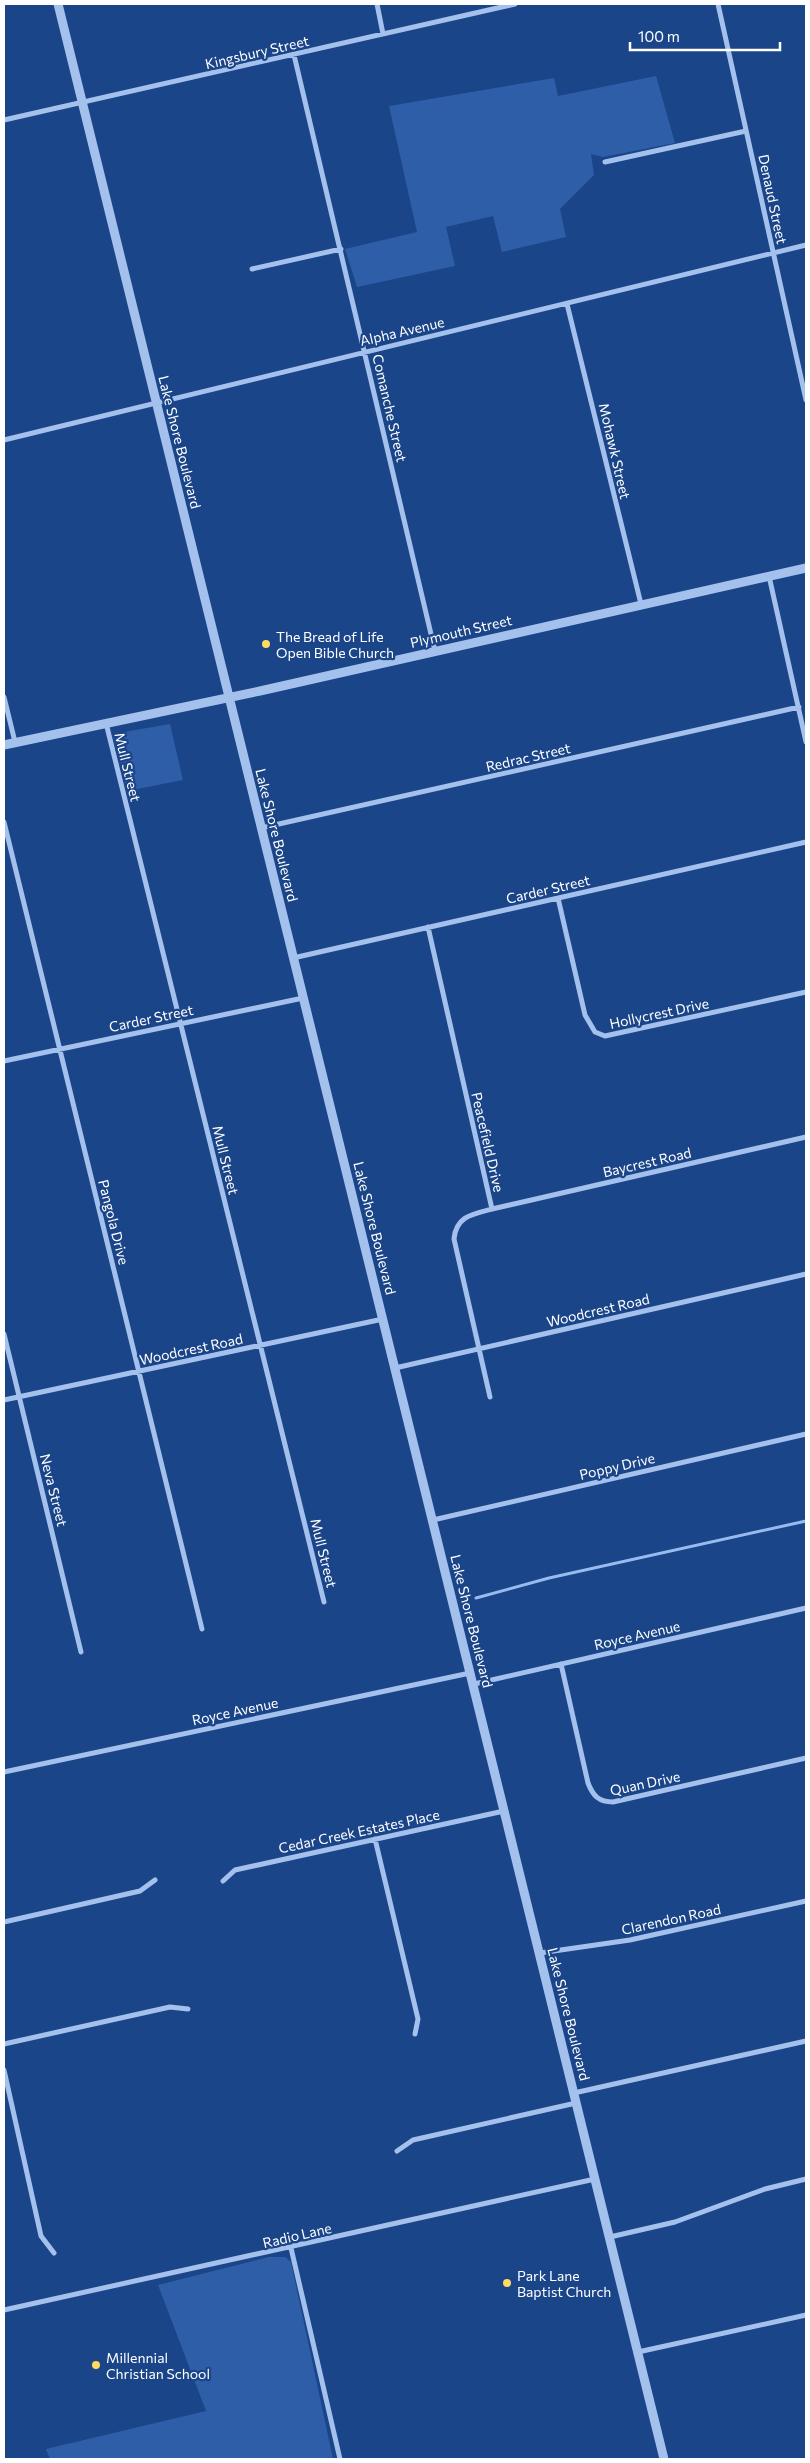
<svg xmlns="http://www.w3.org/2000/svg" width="810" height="2463" font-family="Commissioner,sans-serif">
	<rect width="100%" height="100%" fill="#1b4589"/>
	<!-- green -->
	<path fill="#2e5ea7" d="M656 76 675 143 603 157 591 154 594 175 560 209 566 237 502 252 493 216 446 227 455 266 357 287 345 249 417 232 389 106 554 78 558 96Z
		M170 724 183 780 127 791 112 734Z
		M269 2257H285L291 2262 333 2459H50L46 2449 206 2411 158 2285Z"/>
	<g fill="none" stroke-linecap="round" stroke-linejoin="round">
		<!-- stream -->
		<path stroke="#97bbef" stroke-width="3" d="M476 1598 549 1578 806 1521"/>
		<!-- minor -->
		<path stroke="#a4c1ed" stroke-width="5" d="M377 4 383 34
			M718 4 806 400
			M294 55 435 651
			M4 120 515 4
			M605 162 746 131
			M252 269 341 249
			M567 304 641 604
			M4 440 806 245
			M769 576 806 742
			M4 697 15 742
			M106 723 324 1602
			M4 822 202 1629
			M261 828 799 707
			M558 898 585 1015 595 1032 605 1036 806 992
			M428 927 492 1209
			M293 958 806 842
			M4 1061 303 998
			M4 1334 81 1652
			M395 1368 806 1274
			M490 1397 454 1239C456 1216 473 1214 492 1209L806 1137
			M4 1400 383 1319
			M433 1520 806 1434
			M561 1664 588 1783C593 1796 599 1802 613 1802L806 1758
			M474 1684 806 1608
			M4 1772 470 1673
			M375 1839 418 2019 415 2034
			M223 1881 235 1870 504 1811
			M4 1922 140 1891 155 1880
			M540 1953 630 1940 806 1901
			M4 2044 170 2007 188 2009
			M4 2070 41 2236 54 2253
			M574 2093 806 2041
			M397 2151 413 2140 576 2103
			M610 2237 675 2222 765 2189 806 2179
			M291 2248 340 2459
			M4 2310 595 2179
			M638 2352 806 2315"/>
		<!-- tertiary -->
		<path stroke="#a4c1ed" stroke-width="9" d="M58 4 664 2459
			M4 745 260 691 806 568"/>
	</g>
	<!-- markers -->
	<g fill="#feda61" stroke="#1b4589" stroke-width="2">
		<circle cx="266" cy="644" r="5"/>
		<circle cx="507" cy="2283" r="5"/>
		<circle cx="96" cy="2365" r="5"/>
	</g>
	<g text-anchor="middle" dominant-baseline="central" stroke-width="4.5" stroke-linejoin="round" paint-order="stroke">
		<!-- street labels -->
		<g font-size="14" fill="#fff" stroke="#1b4589">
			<text transform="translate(257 52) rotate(-13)">Kingsbury Street</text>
			<text transform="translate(773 199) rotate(78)">Denaud Street</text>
			<text transform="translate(402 331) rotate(-13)">Alpha Avenue</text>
			<text transform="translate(390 408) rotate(77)">Comanche Street</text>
			<text transform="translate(180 442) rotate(76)">Lake Shore Boulevard</text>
			<text transform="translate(615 451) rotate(77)">Mohawk Street</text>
			<text transform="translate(461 631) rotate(-13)">Plymouth Street</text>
			<text transform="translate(528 757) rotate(-13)">Redrac Street</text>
			<text transform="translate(128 767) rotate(76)">Mull Street</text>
			<text transform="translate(277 835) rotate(76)">Lake Shore Boulevard</text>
			<text transform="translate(548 889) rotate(-13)">Carder Street</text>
			<text transform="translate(659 1013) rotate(-12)">Hollycrest Drive</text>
			<text transform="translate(151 1018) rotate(-12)">Carder Street</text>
			<text transform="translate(488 1142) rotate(77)">Peacefield Drive</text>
			<text transform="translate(226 1160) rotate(76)">Mull Street</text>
			<text transform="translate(647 1162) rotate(-13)">Baycrest Road</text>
			<text transform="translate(114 1222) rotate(76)">Pangola Drive</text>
			<text transform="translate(375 1228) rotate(76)">Lake Shore Boulevard</text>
			<text transform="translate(598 1310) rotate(-13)">Woodcrest Road</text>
			<text transform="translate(191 1349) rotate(-12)">Woodcrest Road</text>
			<text transform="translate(617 1466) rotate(-13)">Poppy Drive</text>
			<text transform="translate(54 1490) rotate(76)">Neva Street</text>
			<text transform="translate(324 1553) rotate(76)">Mull Street</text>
			<text transform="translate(472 1621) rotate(76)">Lake Shore Boulevard</text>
			<text transform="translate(637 1635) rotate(-13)">Royce Avenue</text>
			<text transform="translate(235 1711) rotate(-12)">Royce Avenue</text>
			<text transform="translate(645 1783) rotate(-12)">Quan Drive</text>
			<text transform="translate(359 1831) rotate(-12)">Cedar Creek Estates Place</text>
			<text transform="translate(671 1919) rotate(-12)">Clarendon Road</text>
			<text transform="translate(569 2014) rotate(76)">Lake Shore Boulevard</text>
			<text transform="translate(297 2235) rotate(-13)">Radio Lane</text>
		</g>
		<!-- poi labels -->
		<g font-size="14" fill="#fff" stroke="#1b4589" text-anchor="start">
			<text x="276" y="636">The Bread of Life<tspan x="276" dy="16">Open Bible Church</tspan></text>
			<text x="517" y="2275">Park Lane<tspan x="517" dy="16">Baptist Church</tspan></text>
			<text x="106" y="2357">Millennial<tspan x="106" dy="16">Christian School</tspan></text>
		</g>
	</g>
	<!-- border -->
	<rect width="810" height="2463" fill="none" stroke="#ffffff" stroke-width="10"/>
	<!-- scale -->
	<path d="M630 42v8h150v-8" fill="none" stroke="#ffffff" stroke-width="2.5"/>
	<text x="638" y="42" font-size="15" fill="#ffffff" stroke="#1b4589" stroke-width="4" paint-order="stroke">100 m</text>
</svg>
